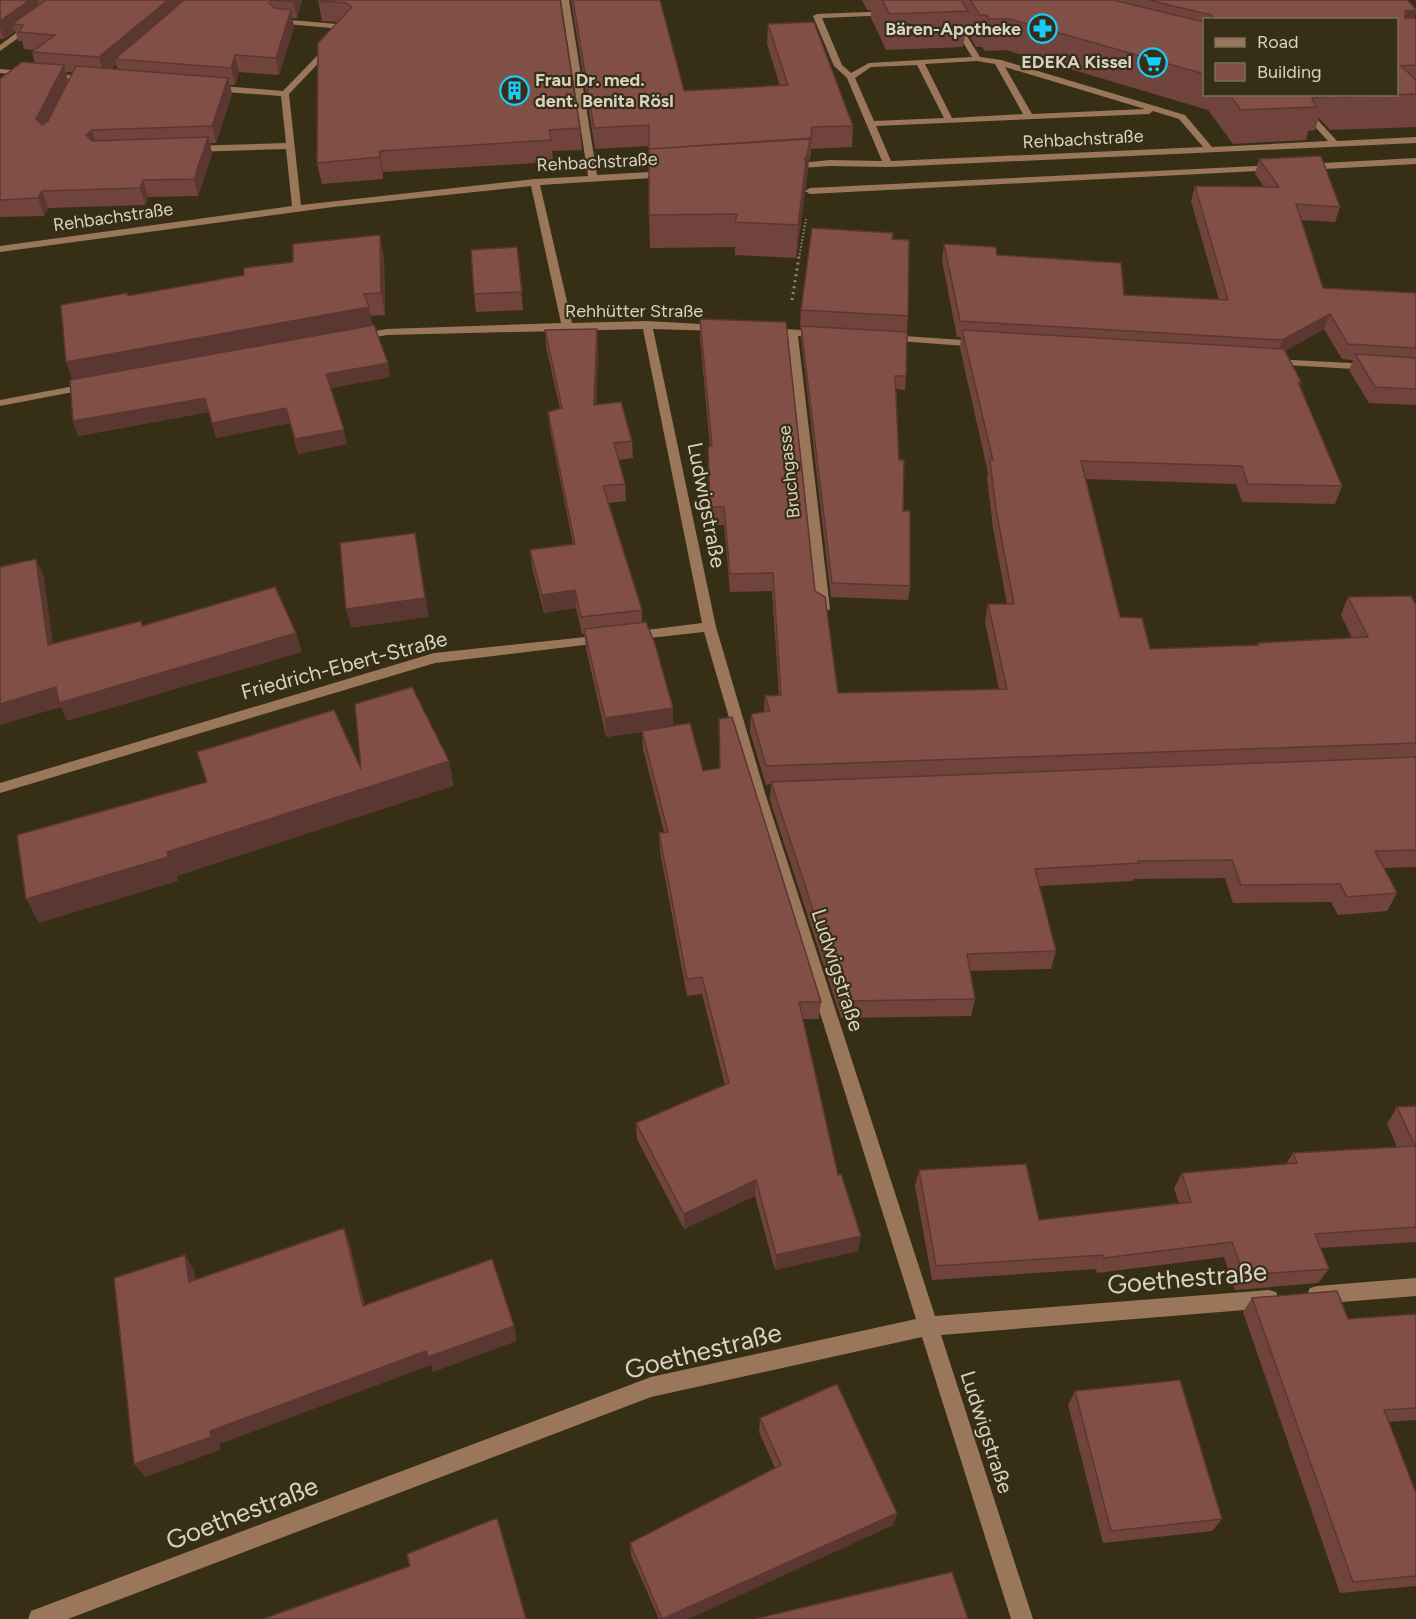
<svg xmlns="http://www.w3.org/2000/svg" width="1416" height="1619" font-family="Figtree,sans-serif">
	<rect width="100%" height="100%" fill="#372e16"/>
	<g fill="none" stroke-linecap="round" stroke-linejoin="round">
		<!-- path-far1 -->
		<path stroke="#8d8773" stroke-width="2" stroke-dasharray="1.5 2" stroke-linecap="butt" d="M799 258 806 219"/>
		<!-- path -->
		<path stroke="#8d8773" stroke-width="3" stroke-dasharray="2 4" stroke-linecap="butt" d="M792 300 799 257"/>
		<!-- minor -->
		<path fill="#9a765b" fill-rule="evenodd" d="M561 0H569L597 175 667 171 672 174 667 177 540 185 572 323 647 321 718 325 723 328 718 331 653 329 716 627 765 793 935 1316 1269 1290 1276 1292 1279 1299 1276 1306 1269 1308 941 1335 1033 1619H1011L922 1337 651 1397 68 1619H28L31 1611 39 1608 651 1377 916 1319 751 793 704 632 631 640 624 636 631 632 702 623 643 329 387 335 359 340 354 337 359 334 387 329 561 323 531 186 333 207 0 252V246L292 206 286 149 190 152 186 149 190 146 286 143 281 96 211 91 207 88 211 85 283 91 343 29 275 23 274 21 278 19 349 25 353 27 289 94 301 205 535 179 588 176Z
			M891 11 895 13 894 15 822 18 842 65 851 73 869 63 972 57 951 23 955 21 959 23 980 57 1001 60 1185 115 1212 147 1328 141 1285 94H1294L1337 141 1416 137V143L888 167 830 166 787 169V165L790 164 830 160 882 161 847 78 834 66 813 16 817 14ZM977 61 995 64 1023 114 952 118 925 64ZM917 65 944 118 874 121 855 78 871 67ZM1005 67 1145 109 1032 114ZM1153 111 1179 119 1203 147 891 161 876 126 1149 114Z
			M28 24 35 26 0 51V45Z
			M0 69 92 77 96 79 92 81 0 73Z
			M1416 158V164L1305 170 1300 167 1305 164Z
			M1275 165 1280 168 1278 170 810 194 805 191 810 188Z
			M766 328 820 331 825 334 820 337 798 336 830 609 823 613 816 609 787 335 762 333 761 331Z
			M889 335 979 341 984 344 979 347 885 340 884 338Z
			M1272 359 1371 364 1376 367 1371 370 1268 364V360Z
			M90 383 94 384V388L0 406V400Z
			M604 635 609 636 611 639 609 642 435 663 0 793V783L434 653Z
			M1416 1278V1296L1317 1304 1310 1302 1307 1295 1310 1288 1317 1286Z"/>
	</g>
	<!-- wall -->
	<path fill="#70443c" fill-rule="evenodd" d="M0 0H302L297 18H292L294 27 279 75 239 72 235 85H230L232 94 216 143H210L212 154 198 196 148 197 145 205 48 208 44 216 0 217V79L35 63 32 52 35 50 24 49 22 41H18L15 31 4 39H0ZM116 64 118 70 111 69ZM66 72H73L68 81Z
		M318 0H560L580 128 582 150 552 151 553 162 383 172V179L322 184 317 163 338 22 322 21Z
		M571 0H660L684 91 780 86 767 44 768 24 853 126 852 147 811 149 810 159H809L808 170 796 258 735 255V247L650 248 649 215V146L595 149Z
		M862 0H1407L1416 9 1414 18H1416V127L1330 130 1319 118 1315 130 1308 131 1306 140 1233 144 1208 110 1006 50 985 51 982 47H976L966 30 963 47 886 50 871 18V10H867ZM1204 20H1396V94H1204Z
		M1259 159 1340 207 1335 222 1301 220 1323 288 1416 293V405L1369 403 1349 370 1353 360 1342 359 1324 329 1285 351 1301 382 1300 387 1342 486 1335 504 1242 502 1236 484 1085 479 1120 617 1150 649 1257 645 1258 643 1352 638 1341 615 1348 597 1416 605V867L1384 868 1397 893 1387 911 1338 915 1331 902 1233 903 1225 878 1134 879 1133 881 1040 886 1056 951 1051 969 970 971 975 999 971 1016 841 1018 770 800 771 784 766 785 750 732 751 714 764 712 765 696 779 695 772 591 730 592 724 525H710L708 447H710L700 337V319L815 591 838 693 999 689 985 622 988 604H1007L993 528 987 478 988 473 960 348 961 337H957L942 260 944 244 997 255 1124 295 1219 300 1191 201 1195 186 1264 187 1255 174Z
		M892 239 908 316 907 332 906 376 905 390 896 389 899 460 910 586 908 600 831 597 801 338V328H800L801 310Z
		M517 247 523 310 476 312 474 294Z
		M384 257 385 315 370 316 372 325 388 363 390 377 331 388 347 444 298 454 290 423 216 438 209 412 78 436 73 421 72 380 128 296Z
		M545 330 598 346 596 405 632 441 633 458 618 460 625 484 626 501 608 503 642 610V622L673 726 703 771 720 768 719 719 821 1002 819 1019H803L838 1175 858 1251 775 1270 755 1196 684 1229 637 1139 636 1123 725 1085 702 994 687 996 660 851 659 833 664 832 643 749 642 732 606 737 586 648 584 634H582L576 608 544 613 532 567 530 550 573 544 550 429 548 412 560 409 546 346Z
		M1416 1106V1242L1320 1248 1329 1269 1318 1283 1235 1290 1224 1257 1097 1273 1096 1269 932 1280 915 1186 919 1170 1039 1220 1179 1203 1174 1188 1182 1173 1286 1164 1293 1153 1397 1147 1387 1124 1397 1107Z
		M1252 1298 1348 1319 1416 1314V1420L1389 1422 1416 1493V1586L1340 1593 1243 1312Z
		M1075 1391 1222 1519 1212 1531 1103 1543 1068 1405Z
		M760 1418 897 1513 893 1525 688 1619H659L631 1555 630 1543 775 1468 759 1432Z"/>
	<!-- shaded-wall -->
	<path fill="#5b3731" d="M30 0H38L42 12 12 24 15 31 4 39 0 28V21Z
		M168 0H192L115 59 116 64 104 75 99 57Z
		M294 0H302L297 18 293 2Z
		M291 10 294 27 279 75 276 58Z
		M1416 10V13L1407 41 1405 11Z
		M235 55 239 72 235 85 231 68Z
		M64 65 68 81 41 135 36 119Z
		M228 78 232 94 216 143 212 126Z
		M812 127 811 149 810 159 811 138Z
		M92 130 97 147 86 135Z
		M208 137 212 154 198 196 194 179Z
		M810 139 808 170 796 258 798 225 804 159Z
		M380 151 383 172V179L380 157Z
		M143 180 148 197 145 205 140 188Z
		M42 191 48 208 44 216 38 198Z
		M380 235 384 257 385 315 381 293Z
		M369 307 373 329 74 384 66 362Z
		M1330 314 1324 329 1277 356 1282 340Z
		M597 329 598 346 596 422 594 405Z
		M388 363 390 377 330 388 326 374Z
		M205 398 209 412 78 436 73 421Z
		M286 408 290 423 216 438 212 423Z
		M344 430 347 444 298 454 295 439Z
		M415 533 429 617 351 628 346 609Z
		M36 559 44 577 56 664 48 645Z
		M575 590 576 608 544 613 542 595Z
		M296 633 302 652 67 721 61 707 0 725V704L56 687Z
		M673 708V727L606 737 605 718Z
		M449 761 454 786 177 876 178 881 39 923 26 899 167 852Z
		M756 1180 755 1196 684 1229V1214Z
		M344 1228 350 1244 369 1321 363 1306Z
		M861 1236 858 1251 775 1270 776 1255Z
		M185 1255 194 1270 198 1297 189 1282Z
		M514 1326 517 1341 433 1372 431 1365 220 1444V1450L145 1477 134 1464 210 1431 426 1351Z
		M897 1513 893 1525 688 1619H664Z
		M497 1518 501 1530 526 1619Z"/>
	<!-- building -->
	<path fill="#824f46" stroke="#5b3731" stroke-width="1.5" d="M0 0H30L0 21Z
		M46 0H168L99 57 32 52 55 35 19 32 23 25 12 24Z
		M184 0H294L293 2 272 0 269 3 274 8 291 10 276 58 235 55 231 68 115 59Z
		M318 0H560L580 128 549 130 551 140 380 151V157L317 163 318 43 352 7 346 3 318 1Z
		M573 0H660L684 91 788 85 768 24 814 22 853 126 812 127 811 138 649 149V125L594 128Z
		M882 0H961L968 11 889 14Z
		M970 0H1113L1204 22V74L1010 19H989L986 15H980Z
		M1148 0H1407L1416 9V10L1405 11V18H1416V65L1401 66 1416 80V94L1340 97 1338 94H1396V20H1213L1212 15Z
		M22 62 64 65 36 119 42 125 48 121 76 66 228 78 212 126 92 130 86 135 92 141 208 137 194 179 143 180 140 188 42 191 38 198 0 200V79Z
		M1229 94H1323L1325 97 1312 98 1316 107 1241 110Z
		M810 139 807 156 804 159 806 162 798 225 735 222 737 214 649 215V149Z
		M1321 156 1340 207 1296 204 1323 288 1416 293V348L1348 344 1330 314 1282 340 960 321 944 244 996 247 997 255 1121 263 1124 295 1228 300 1195 186 1279 187 1259 159Z
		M812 228 893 233 892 239 909 240 908 316 801 310Z
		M380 235 381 293 364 294 369 307 66 362 61 305 127 293 128 296 244 275V268L293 262V244Z
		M517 247 522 292 474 294 471 250Z
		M700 319 786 322 815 591 825 597 838 693 1007 689 988 604H1014L996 510 990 460H993L962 330 1284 349 1301 382H1298L1342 486 1248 484 1242 466 1081 461 1120 617 1142 618 1150 649 1259 645 1258 643 1368 637 1348 597 1411 596 1416 605V743L766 766 751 714 770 711 765 696 781 695 773 573 730 574 724 507H710L708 447 712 446Z
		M374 325 388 363 326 374 344 430 295 439 286 408 212 423 205 398 73 421 70 380Z
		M801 326 907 332 906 376H895L899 460H904L903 511H910V586L832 583Z
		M597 329 594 405 621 402 632 441 614 443 625 484 603 486 642 610 581 617 575 590 542 595 530 550 575 544 548 412 562 408 545 330Z
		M1355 354 1416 358V389L1375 387Z
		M415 533 425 598 346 609 340 543Z
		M36 559 48 645 141 621 142 626 275 587 296 633 59 703 56 687 0 704V567Z
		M646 622 655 644 673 708 605 718 584 629Z
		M412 687 449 761 167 852 168 857 26 899 17 835 207 782 197 752 334 710 361 769 355 704Z
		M732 717 821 1002H799L838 1175 841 1174 861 1236 776 1255 756 1180 684 1214 636 1123 729 1083 702 977 687 979 659 833 668 832 642 731 690 723 703 771 720 768 719 719Z
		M1416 757V850L1375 851 1397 893 1347 897 1340 884 1241 885 1232 860 1138 861 1139 863 1035 869 1056 951 967 954 975 999 843 1001 771 782Z
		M1416 1106V1227L1315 1234 1329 1269 1244 1275 1232 1242 1104 1258 1103 1255 936 1266 919 1170 1026 1164 1039 1220 1191 1202 1182 1173 1297 1163 1293 1153 1415 1146 1397 1107Z
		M344 1228 363 1306 492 1259 514 1326 428 1357 426 1351 210 1431 211 1437 134 1464 114 1278 185 1255 189 1282Z
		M1337 1291 1348 1319 1416 1314V1408L1384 1410 1416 1493V1576L1353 1582 1252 1298Z
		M1180 1380 1222 1519 1111 1531 1075 1391Z
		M837 1384 897 1513 662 1619 630 1543 781 1465 760 1418Z
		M497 1518 526 1619H263L410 1566 407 1554Z
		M952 1572 968 1619H755Z"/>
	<!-- icons -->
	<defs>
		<symbol id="pharmacy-ring" viewBox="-11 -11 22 22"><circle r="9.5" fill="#372e16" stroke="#19cafc" stroke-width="1.5"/><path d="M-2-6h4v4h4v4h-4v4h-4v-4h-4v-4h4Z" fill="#19cafc"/></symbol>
		<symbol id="supermarket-ring" viewBox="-11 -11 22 22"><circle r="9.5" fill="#372e16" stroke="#19cafc" stroke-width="1.5"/><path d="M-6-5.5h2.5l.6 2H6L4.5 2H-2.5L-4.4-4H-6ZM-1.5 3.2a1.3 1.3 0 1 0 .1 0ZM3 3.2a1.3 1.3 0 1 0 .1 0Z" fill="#19cafc"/></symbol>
		<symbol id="building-ring" viewBox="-11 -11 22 22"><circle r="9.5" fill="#372e16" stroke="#19cafc" stroke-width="1.5"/><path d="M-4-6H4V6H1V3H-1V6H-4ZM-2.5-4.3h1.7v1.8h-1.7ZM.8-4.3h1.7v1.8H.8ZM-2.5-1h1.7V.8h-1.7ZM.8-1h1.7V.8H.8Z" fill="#19cafc"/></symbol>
	</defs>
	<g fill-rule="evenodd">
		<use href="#pharmacy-ring" x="1026" y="12" width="33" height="33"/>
		<use href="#supermarket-ring" x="1136" y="46" width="33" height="33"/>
		<use href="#building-ring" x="498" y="74" width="33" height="33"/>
	</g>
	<g text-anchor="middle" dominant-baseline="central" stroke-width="4.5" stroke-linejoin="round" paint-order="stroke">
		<!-- far-poi labels -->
		<g font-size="18" font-weight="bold" fill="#d7d2c3" stroke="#372e16" text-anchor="end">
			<text x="1021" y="29">Bären-Apotheke</text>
			<text x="1132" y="62">EDEKA Kissel</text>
			<text x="535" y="80" text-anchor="start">Frau Dr. med.<tspan x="535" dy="21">dent. Benita Rösl</tspan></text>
		</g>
		<!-- far-street labels -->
		<g font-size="18" fill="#d7d2c3" stroke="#372e16">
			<text transform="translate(1083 139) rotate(-3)">Rehbachstraße</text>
			<text transform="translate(597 162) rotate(-3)">Rehbachstraße</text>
			<text transform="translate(113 217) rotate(-8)">Rehbachstraße</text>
			<text x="634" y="311">Rehhütter Straße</text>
			<text transform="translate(789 472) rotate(-96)">Bruchgasse</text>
		</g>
		<!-- street labels -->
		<g font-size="21" fill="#d7d2c3" stroke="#372e16">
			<text transform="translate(707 505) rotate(79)">Ludwigstraße</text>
			<text transform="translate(344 665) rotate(-15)">Friedrich-Ebert-Straße</text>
			<text transform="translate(838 970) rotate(72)">Ludwigstraße</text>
			<text transform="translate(987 1432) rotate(72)">Ludwigstraße</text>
		</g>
		<!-- near-street labels -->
		<g font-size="26" fill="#d7d2c3" stroke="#372e16">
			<text transform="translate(1187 1278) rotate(-5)">Goethestraße</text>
			<text transform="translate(703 1351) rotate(-14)">Goethestraße</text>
			<text transform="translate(242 1513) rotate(-21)">Goethestraße</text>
		</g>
	</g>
	<!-- legend -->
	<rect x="1203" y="18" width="195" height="78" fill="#372e16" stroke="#77705b" stroke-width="1.5"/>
	<rect x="1215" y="38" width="30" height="9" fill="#9a765b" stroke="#77705b" stroke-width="1.5"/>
	<text x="1257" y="48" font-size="18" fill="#d7d2c3">Road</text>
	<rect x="1215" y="63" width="30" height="18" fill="#824f46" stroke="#77705b" stroke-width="1.5"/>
	<text x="1257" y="78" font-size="18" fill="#d7d2c3">Building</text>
</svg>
